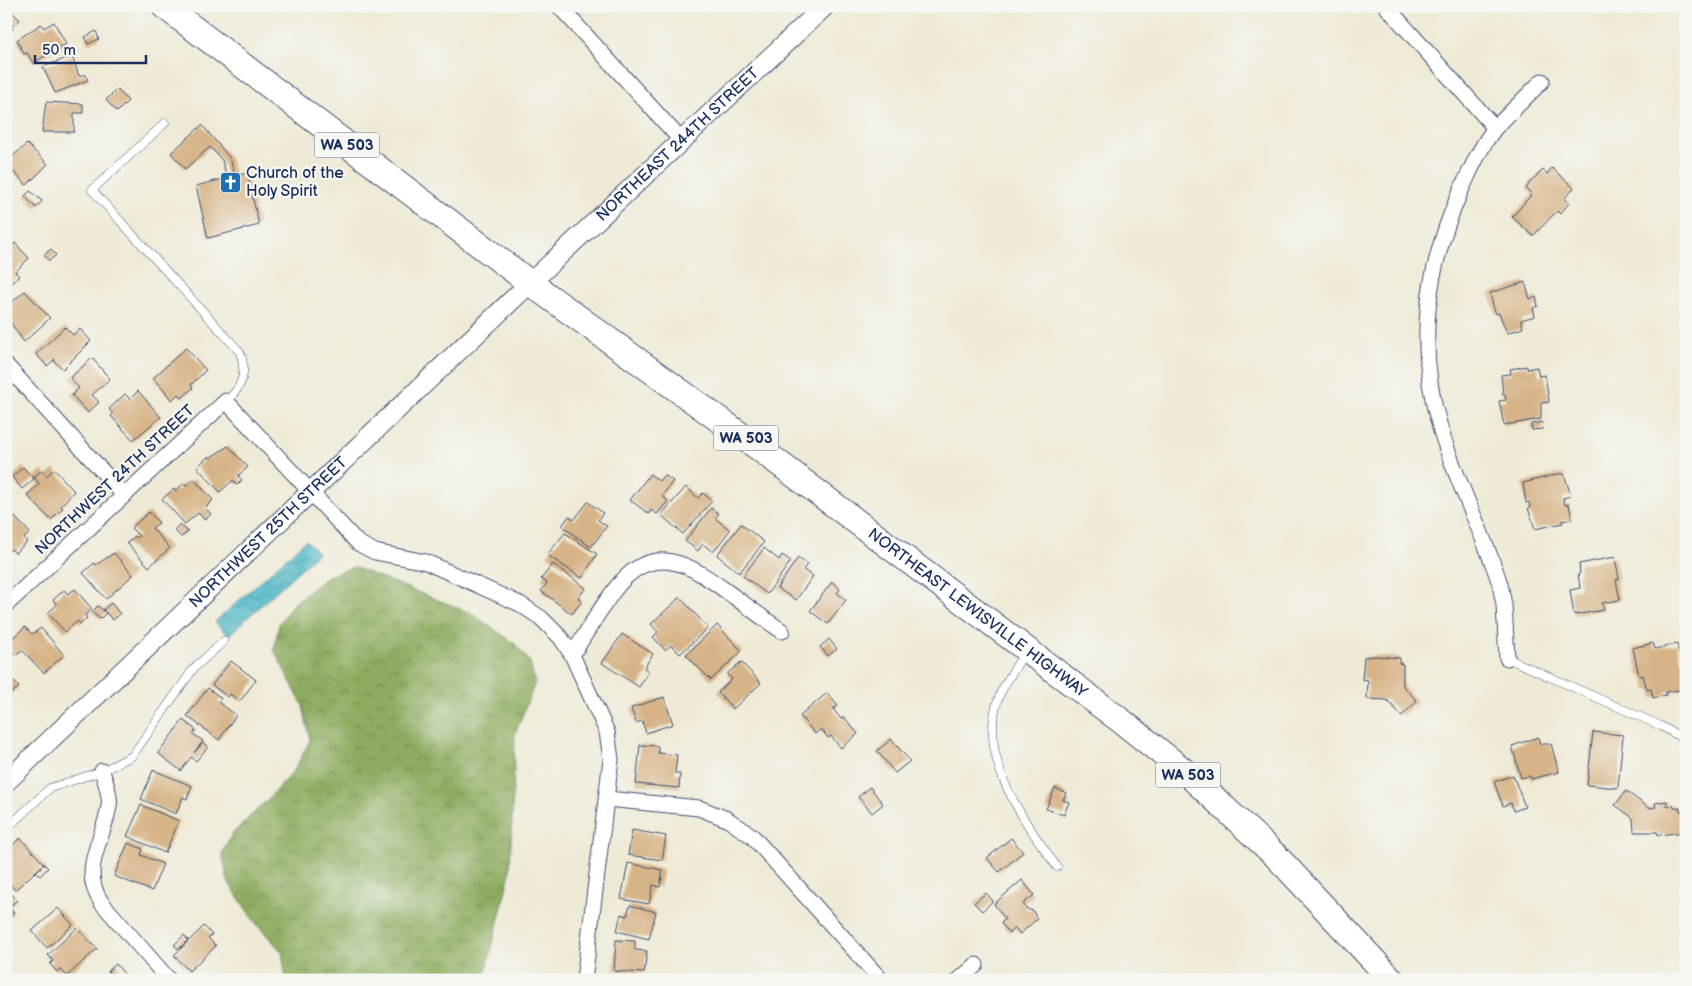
<svg xmlns="http://www.w3.org/2000/svg" width="1692" height="986" font-family="'Balsamiq Sans',sans-serif">
	<defs>
		<pattern id="forest-crowns" width="20" height="18" patternUnits="userSpaceOnUse" patternTransform="scale(1.25)"><rect width="20" height="18" fill="#8dac5f"/><path d="M2 6a3 3 0 1 1 6 0M12 15a3 3 0 1 1 6 0" fill="none" stroke="#728c52"/></pattern>
		<pattern id="water-waves" width="16" height="10" patternUnits="userSpaceOnUse" patternTransform="scale(1.25)"><rect width="16" height="10" fill="#49b5c6"/><path d="M0 5q4-4 8 0t8 0" fill="none" stroke="#3c94a4"/></pattern>
	</defs>
	<rect width="100%" height="100%" fill="#f6f6f2"/>
	<filter id="ink" filterUnits="userSpaceOnUse"><feTurbulence type="fractalNoise" baseFrequency=".02" numOctaves="2"/><feDisplacementMap in="SourceGraphic" scale="10" xChannelSelector="R" yChannelSelector="G"/><feConvolveMatrix kernelMatrix="1 2 1 2 8 2 1 2 1" color-interpolation-filters="sRGB"/></filter>
	<filter id="wash" filterUnits="userSpaceOnUse"><feTurbulence type="fractalNoise" baseFrequency=".0096" numOctaves="4" result="noise"/><feDisplacementMap in="SourceGraphic" scale="20" xChannelSelector="R" yChannelSelector="G"/><feGaussianBlur stdDeviation="1.12" result="paint"/><feColorMatrix in="noise" values="0 0 0 0 0 0 0 0 0 0 0 0 0 0 0 0 0 1.4 0 .05"/><feComposite in="paint" operator="in"/></filter>
	<g filter="url(#wash)">
		<rect width="100%" height="100%" fill="#eeead5"/>
		<!-- forest -->
		<path fill="url(#forest-crowns)" stroke="#546e5e" d="M354 567 471 613 514 643 530 662 535 683 515 734 510 873 484 980H286L282 952 254 921 228 882 222 853 232 834 269 798 295 769 310 740 303 706 274 650 279 624 292 605 328 576Z"/>
		<!-- water -->
		<path fill="url(#water-waves)" stroke="#327292" d="M306 540 318 553 228 636 215 622Z"/>
		<g id="blocks">
			<!-- building -->
			<path fill="#d7b487" d="M6 6 20 20 11 27 13 29 9 32H6Z
				M54 22 66 44 33 63 27 53 24 54 17 40 41 24 44 28Z
				M96 31 99 39 88 44 85 37Z
				M72 56 79 76 85 74 88 80 55 93 43 67Z
				M117 89 128 101 117 112 106 100Z
				M46 102 83 104V113H74V132H42Z
				M202 125 230 158 235 176 247 173 259 225 208 238 196 186 227 178 222 160 210 147 185 169 171 153Z
				M27 144 48 164 27 185 6 165V162Z
				M1552 168 1574 188 1564 199 1569 203 1560 214 1557 211 1533 236 1512 217 1532 194 1526 189 1530 182 1543 170 1547 174Z
				M30 191 42 201 36 208 25 196Z
				M15 243 29 258 15 272 19 276 6 288V249Z
				M51 249 56 255 49 261 44 255Z
				M1525 282 1530 299 1536 297 1538 306 1533 308 1535 316 1521 320 1523 328 1507 333 1499 313 1496 314 1493 306 1490 293Z
				M6 290 12 296 6 301Z
				M25 291 50 318 24 342 8 319 6 307Z
				M65 327 73 335 80 329 91 341 63 369 54 361 55 359 47 366 36 354Z
				M186 348 206 370 191 385 193 388 182 398 178 394 172 400 153 378Z
				M92 358 110 379 92 395 99 402 88 413 72 395 79 388 70 378Z
				M1527 366V369L1537 367 1539 376 1545 375 1549 402 1541 403V419L1504 425 1499 401 1506 400 1505 394H1503L1501 375 1511 374 1510 369Z
				M138 391 161 417 133 440 111 416 113 414 109 409 125 394 130 399Z
				M1542 422 1543 429 1532 430 1531 424Z
				M228 446 248 467 238 476 242 480 237 485 233 480 220 492 197 467 209 456 210 458Z
				M23 467 34 479 22 489 12 477Z
				M54 469 74 491 61 506 63 508 51 520 27 495 39 484 34 477 42 470 47 476Z
				M650 474 659 481 664 475 673 481 662 496 668 501 657 514 651 510 649 514 630 500Z
				M1558 474H1564L1567 483 1571 496 1563 498 1565 505 1569 504 1572 519 1562 521 1563 523 1535 529 1528 508H1530L1529 502 1526 503 1523 483Z
				M194 479 213 500 205 508 211 514 205 520 198 513 185 524 162 499 174 489 176 491 184 483 187 485Z
				M686 487 698 498 703 493 712 501 683 534 661 515Z
				M588 502 603 513 598 520 607 526 591 547 562 526 569 516 574 520Z
				M711 508 719 514 715 518 730 530 713 552 703 544 698 551 685 541Z
				M149 512 159 523 152 528 170 548 149 567 127 543 135 536 137 538 139 536 131 528Z
				M12 514 30 533 24 538 27 542 15 553 11 549 6 553V519Z
				M180 524 188 532 181 537 174 530Z
				M741 524 764 542 739 573 717 555Z
				M565 533 597 554 582 578 547 555Z
				M764 548 779 560 782 555 791 561 767 594 743 576Z
				M114 553 133 575 106 599 83 573 94 563 96 565Z
				M1615 557 1619 579 1616 580 1620 600 1602 603 1604 610 1574 615 1570 590 1580 588 1578 574 1580 573 1579 564Z
				M798 558 807 564 803 570 813 576 796 600 777 588Z
				M553 564 586 588 578 598 582 601 572 614 541 591 547 583 541 579Z
				M832 582 840 589 837 593 846 600 828 624 810 611Z
				M75 589 92 609 85 615 87 618 80 624 78 621 65 632 48 613 57 605 53 600 64 590 68 594Z
				M680 597 708 628 680 654 671 645 665 650 653 637 658 632 651 624Z
				M111 603 120 614 113 620 103 610Z
				M98 606 106 613 100 619 92 612Z
				M717 625 742 651 711 680 686 655Z
				M25 627 32 634 41 628 64 655 44 673 22 650 16 655 6 644Z
				M622 634 653 654 644 668 649 671 639 687 602 663Z
				M829 639 837 649 828 656 820 647Z
				M1653 643 1655 649 1677 644 1681 661 1686 660V689L1666 692V695L1653 698 1651 689 1647 690 1643 675 1639 676 1633 648Z
				M1376 656 1400 658 1399 663 1403 664V686L1417 701 1402 716 1387 700 1367 699 1368 680 1362 679 1364 657Z
				M231 661 256 680 240 701 230 694 228 697 212 685Z
				M741 662 761 683 733 709 718 692 732 679 727 674Z
				M6 673 19 687 6 698Z
				M208 688 221 698 218 702 236 715 219 740 187 716Z
				M827 693 838 706 833 709 841 719 844 717 858 734 841 748 831 736 828 738 821 729 815 734 800 716Z
				M664 697 673 724 646 733 642 721 636 723 631 708Z
				M183 720 196 730 193 734 203 741 194 753 203 743 208 747 196 761 191 757 181 771 158 753Z
				M1593 732 1623 735 1618 788 1587 785Z
				M1538 737 1540 744H1551L1559 772 1531 779 1530 776 1521 778 1512 746Z
				M891 739 910 761 895 773 877 751Z
				M640 745 658 746V753L677 755 675 773 680 774 679 788 636 784Z
				M153 770 192 786 187 799 183 797 176 814 141 799Z
				M1513 775 1525 807 1514 811 1511 803 1503 806 1494 782Z
				M870 787 883 804 872 813 858 797Z
				M1055 788 1066 793 1063 800 1069 802 1064 815 1046 809Z
				M1626 791 1649 808 1656 807 1655 803 1667 801V806L1673 805 1674 808H1680V811H1685V832L1658 835 1657 832H1634L1633 818 1615 805Z
				M141 805 179 821 165 853 127 836Z
				M632 830 666 836 662 860 628 855Z
				M20 838 44 864 15 890 6 880V859L11 855 7 850Z
				M1011 838 1023 852 999 872 987 858Z
				M128 843 143 849 141 855 163 864 152 891 114 876Z
				M628 863 663 870 660 887 653 885 649 904 621 899Z
				M44 864 48 868 40 876 36 872Z
				M1022 880 1034 895 1023 904 1027 909 1033 911 1037 919 1020 934 1015 928 1009 933 1001 923 1005 919 994 904Z
				M6 888 17 900 9 907 14 913 6 919Z
				M986 893 993 901 982 911 974 903Z
				M630 905 656 912 649 939 617 931 621 914 627 916Z
				M58 908 73 925 47 948 32 931Z
				M204 926 212 935 208 938 216 946 189 971 174 955Z
				M77 928 97 949 67 976 60 969 57 972 50 964 53 961 48 955Z
				M184 935 188 940 179 949 174 945Z
				M616 940 635 941V950L647 951 644 973 614 971Z
				M116 964 121 970 130 980H110L113 977 108 971Z"/>
		</g>
	</g>
	<g filter="url(#ink)">
		<use href="#blocks" fill-opacity="0" stroke="#3b4b70" stroke-width="1"/>
		<g fill="none" stroke-linecap="round" stroke-linejoin="round">
			<defs>
				<path id="service" d="M165 123 92 190 240 352C247 372 243 387 226 401
					M1025 652C1017 665 1008 678 1001 692 973 755 1023 819 1057 867
					M1507 658 1661 726 1686 740
					M6 829 50 788 102 771 132 756 194 668 224 641"/>
				<path id="minor" d="M559 6 681 140
					M1386 6 1495 128C1481 146 1472 167 1462 188 1426 268 1415 346 1441 431 1457 483 1483 532 1500 584L1504 605 1507 658
					M1495 128 1542 81
					M6 365 124 495
					M6 605 226 401 358 543 375 552 426 562 520 604 541 618 561 638 572 655 607 732 611 759 584 980
					M572 655C586 634 609 592 627 576 663 543 698 571 729 593 747 606 764 619 782 631
					M102 771C105 781 111 796 109 806 104 840 79 868 101 902L169 980
					M607 799 699 808 727 819 752 836 881 980
					M959 980 976 965"/>
				<g id="tertiary">
					<path id="s1" d="M6 782 530 283 825 6"/>
				</g>
				<g id="primary">
					<path id="s2" d="M164 6 530 283 760 449 1124 723 1189 775 1276 856 1392 980"/>
				</g>
			</defs>
			<!-- service casing -->
			<use href="#service" stroke="#3b4b70" stroke-width="9"/>
			<!-- minor casing -->
			<use href="#minor" stroke="#3b4b70" stroke-width="17"/>
			<!-- tertiary casing -->
			<use href="#tertiary" stroke="#3b4b70" stroke-width="21"/>
			<!-- primary casing -->
			<use href="#primary" stroke="#3b4b70" stroke-width="27"/>
			<!-- service -->
			<use href="#service" stroke="#fff" stroke-width="8"/>
			<!-- minor -->
			<use href="#minor" stroke="#fff" stroke-width="15"/>
			<!-- tertiary -->
			<use href="#tertiary" stroke="#fff" stroke-width="19"/>
			<!-- primary -->
			<use href="#primary" stroke="#fff" stroke-width="25"/>
		</g>
	</g>
	<!-- icons -->
	<defs>
		<symbol id="church-square" viewBox="-11 -11 22 22"><rect x="-9" y="-9" width="18" height="18" rx="4" fill="#1f6fb2" stroke="#f6f6f2"/><path d="M-1.2-6h2.4v3.5h3.3v2.4h-3.3V6h-2.4V-.1h-3.3v-2.4h3.3Z" fill="#fff"/></symbol>
	</defs>
	<g fill-rule="evenodd">
		<use href="#church-square" x="218" y="170" width="25" height="25"/>
	</g>
	<g text-anchor="middle" dominant-baseline="central" stroke-width="4.5" stroke-linejoin="round" paint-order="stroke">
		<!-- shield labels -->
		<g fill="#f6f6f2" stroke="#5d6b8a" stroke-width="1">
			<rect x="314.5" y="132.5" width="65" height="25" rx="4"/>
			<rect x="713.5" y="425.5" width="65" height="25" rx="4"/>
			<rect x="1155.5" y="762.5" width="65" height="25" rx="4"/>
		</g>
		<g font-size="15" font-weight="bold" fill="#1b2f5e">
			<text x="347" y="145">WA 503</text>
			<text x="746" y="438">WA 503</text>
			<text x="1188" y="775">WA 503</text>
		</g>
		<!-- street labels -->
		<g font-size="16" fill="#1b2f5e" stroke="#f6f6f2">
			<text stroke="none"><textPath href="#s1" startOffset="926">NORTHEAST 244TH STREET</textPath></text>
			<text transform="translate(115 480) rotate(-43)">NORTHWEST 24TH STREET</text>
			<text stroke="none"><textPath href="#s1" startOffset="362">NORTHWEST 25TH STREET</textPath></text>
			<text stroke="none"><textPath href="#s2" startOffset="1015">NORTHEAST LEWISVILLE HIGHWAY</textPath></text>
		</g>
		<!-- poi labels -->
		<g font-size="16" fill="#1b2f5e" stroke="#f6f6f2" text-anchor="start">
			<text x="246" y="173">Church of the<tspan x="246" dy="18">Holy Spirit</tspan></text>
		</g>
	</g>
	<!-- margin -->
	<rect width="1692" height="986" fill="none" stroke="#f6f6f2" stroke-width="25"/>
	<!-- scale -->
	<path d="M35 55v8h111v-8" fill="none" stroke="#1b2f5e" stroke-width="2.5"/>
	<text x="42" y="55" font-size="15" fill="#1b2f5e" stroke="#f6f6f2" stroke-width="4" paint-order="stroke">50 m</text>
</svg>
